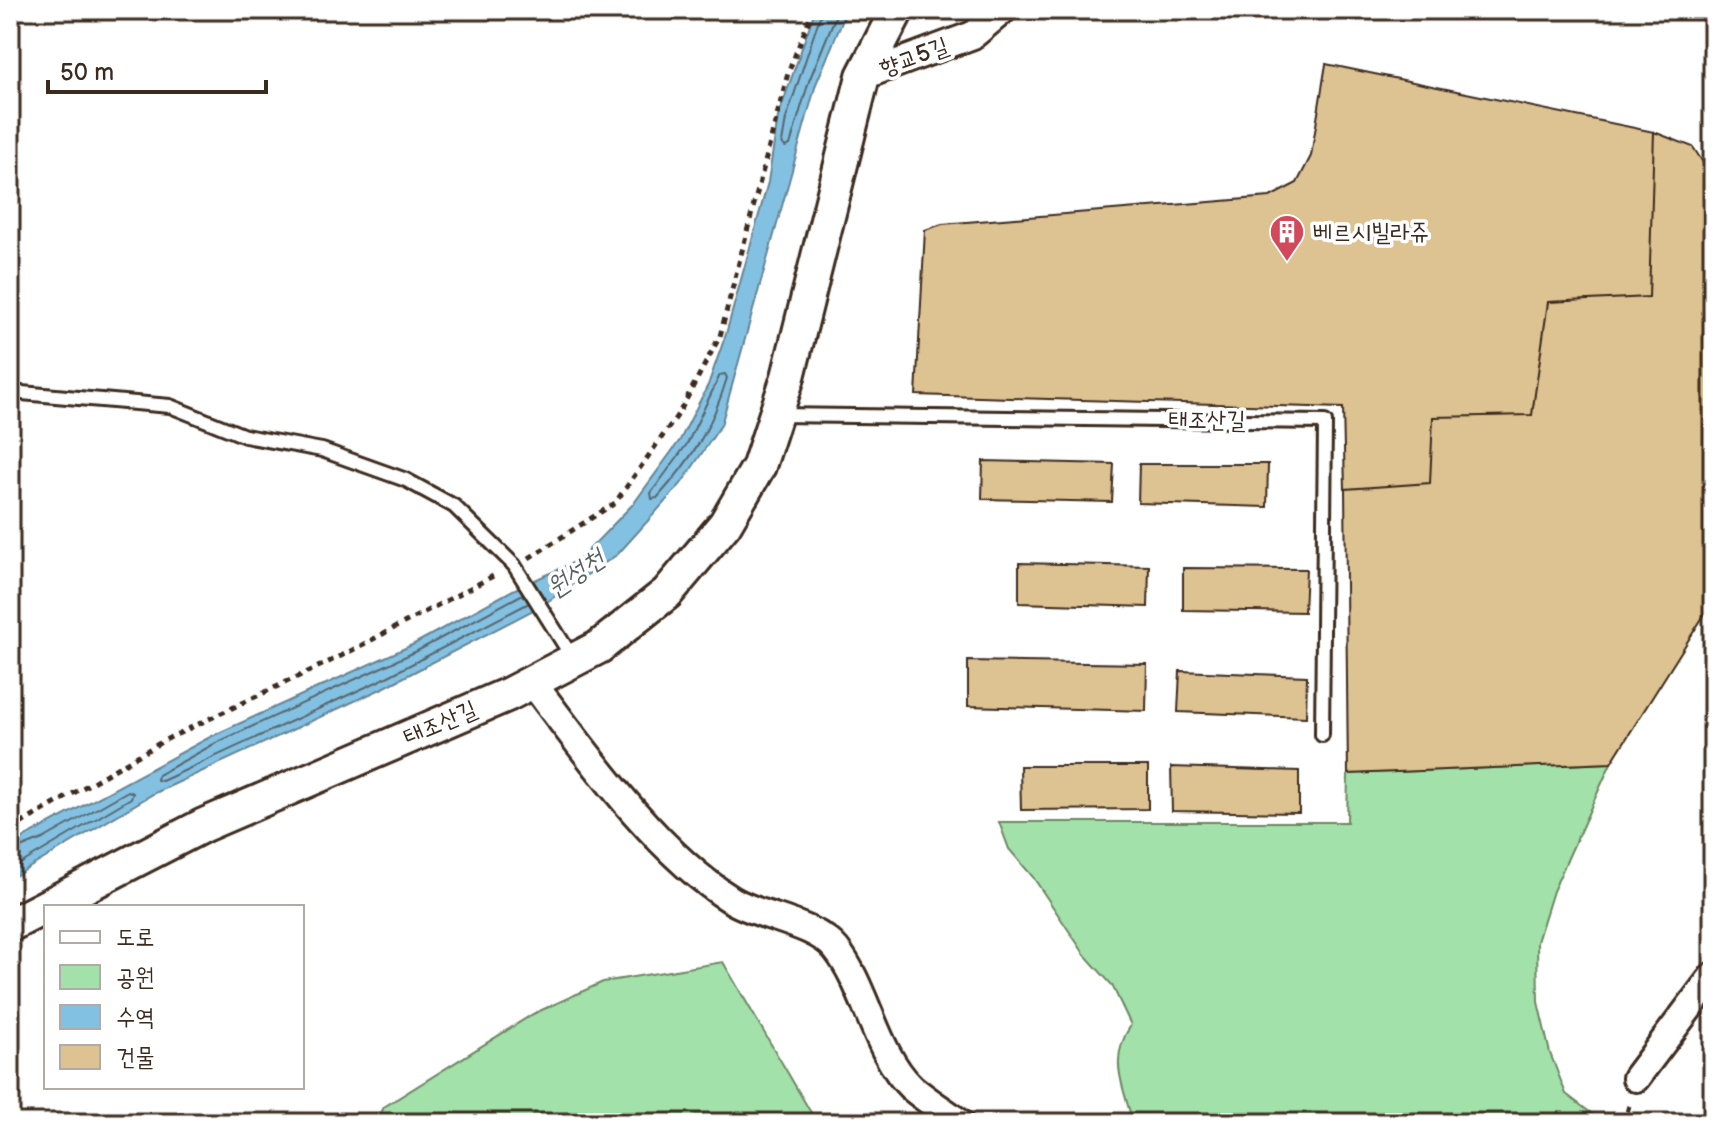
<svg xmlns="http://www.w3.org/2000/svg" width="1723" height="1133" font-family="'Balsamiq Sans','Poor Story',sans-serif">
	<rect width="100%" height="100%" fill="#fff"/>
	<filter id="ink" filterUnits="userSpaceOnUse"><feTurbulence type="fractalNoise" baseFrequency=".0125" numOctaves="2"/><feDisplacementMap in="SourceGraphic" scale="16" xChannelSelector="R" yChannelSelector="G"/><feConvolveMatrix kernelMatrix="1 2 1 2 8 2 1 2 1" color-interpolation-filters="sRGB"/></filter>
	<g filter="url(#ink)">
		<!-- green -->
		<path fill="#a2e1a9" stroke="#6e8664" stroke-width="2" d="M1611 763 1553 891 1537 942 1538 1002 1550 1053 1566 1094 1604 1123H1133C1123 1085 1108 1060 1131 1025L1112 985 1085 955 1033 877 1009 849 999 822H1347L1348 774Z
			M723 962 817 1123H376L384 1107 533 1014 603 982Z"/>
		<!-- water -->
		<path fill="#83c1e3" stroke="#668594" stroke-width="2" d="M815 10H847L816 84 721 425 681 484 618 554 541 606 385 687 153 794 10 879V845L212 736 414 644 513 590 579 560 634 503 680 440 708 385 726 334 768 182 778 117Z"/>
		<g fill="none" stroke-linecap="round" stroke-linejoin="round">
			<!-- shore -->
			<path stroke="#58666d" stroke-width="2" d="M822 10 786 119 782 143 785 147 790 145 809 81 838 10
				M725 374 727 378C712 428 692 459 657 498L652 499 651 493 687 444 720 375Z
				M523 594 417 651 216 743 158 775 157 780 162 781 381 680 529 603
				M10 852 43 839 128 791 133 793 131 798 10 870"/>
		</g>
		<!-- building -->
		<path fill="#ddc292" stroke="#3b2a1e" stroke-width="2" d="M1326 64 1654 132 1649 297 1548 302 1532 415 1433 417 1430 483 1345 489 1343 408 916 395 925 230 942 224 1270 197 1297 183 1311 156Z
			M1654 132 1693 147 1713 178V601L1611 763 1348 774 1345 489 1430 483 1433 417 1532 415 1548 302 1649 297Z
			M983 461 1114 464 1112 502 982 499Z
			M1139 464H1268L1267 507 1138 503Z
			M1019 563 1149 566 1148 607 1019 603Z
			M1183 568 1306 569 1304 612 1183 610Z
			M968 661 1147 664 1146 711 968 706Z
			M1180 671 1307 676 1306 717 1178 712Z
			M1020 766H1148V809L1021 810Z
			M1171 767 1299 771V813L1172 811Z"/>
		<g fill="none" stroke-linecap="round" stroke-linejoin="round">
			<defs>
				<path id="service" d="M10 392 170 406 245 436 322 450 406 480 454 506 514 565 572 657
					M777 415 1325 422 1322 735"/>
				<path id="minor" d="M863 76 973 35 1003 10
					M532 682C585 752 657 854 732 900 759 917 815 923 836 949 866 986 875 1052 911 1087 926 1100 944 1111 960 1123
					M1636 1078 1713 976"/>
				<path id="tertiary" d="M10 925 204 825 509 694 599 647 667 593 725 524 759 466 788 377 863 76 897 10"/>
			</defs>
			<!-- service casing -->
			<use href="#service" stroke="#3b2a1e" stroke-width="18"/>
			<!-- minor casing -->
			<use href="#minor" stroke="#3b2a1e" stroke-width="32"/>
			<!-- tertiary casing -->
			<use href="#tertiary" stroke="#3b2a1e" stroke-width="38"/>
			<!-- path -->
			<path stroke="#3b2a1e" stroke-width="5" stroke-dasharray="6 6" stroke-linecap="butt" d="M529 558 615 503 679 413 720 336 788 73 813 10
				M10 830 165 740 341 656 495 575
				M1624 1123 1630 1102"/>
			<!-- service -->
			<use href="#service" stroke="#fff" stroke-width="12"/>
			<!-- minor -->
			<use href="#minor" stroke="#fff" stroke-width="26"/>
			<!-- tertiary -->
			<use href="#tertiary" stroke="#fff" stroke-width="32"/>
		</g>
	</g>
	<!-- icons -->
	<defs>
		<symbol id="building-pin" viewBox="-11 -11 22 30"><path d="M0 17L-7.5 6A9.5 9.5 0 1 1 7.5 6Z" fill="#d1495b" stroke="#fff"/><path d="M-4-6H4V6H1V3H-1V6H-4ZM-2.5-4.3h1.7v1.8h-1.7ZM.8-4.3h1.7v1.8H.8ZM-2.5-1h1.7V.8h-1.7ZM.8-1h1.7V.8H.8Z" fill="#fff"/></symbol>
	</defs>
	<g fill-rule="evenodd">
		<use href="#building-pin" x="1267" y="212" width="40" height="54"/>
	</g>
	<g text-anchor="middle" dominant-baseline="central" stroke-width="7" stroke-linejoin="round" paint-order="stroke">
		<!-- street labels -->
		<g font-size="24" fill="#3b2a1e" stroke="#fff">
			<text transform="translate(914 57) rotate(-20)">향교5길</text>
			<text transform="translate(1207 420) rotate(1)">태조산길</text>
			<text transform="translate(440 723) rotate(-23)">태조산길</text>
		</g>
		<!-- poi labels -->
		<g font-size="24" fill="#3b2a1e" stroke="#fff" text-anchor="start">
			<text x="1313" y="232">베르시빌라쥬</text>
		</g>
		<!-- water labels -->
		<g font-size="26" font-style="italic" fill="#545f63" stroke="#fff">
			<text transform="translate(576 574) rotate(-34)">원성천</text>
		</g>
	</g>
	<!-- margin -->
	<rect width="1723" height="1133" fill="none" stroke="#fff" stroke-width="40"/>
	<rect x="20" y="20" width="1683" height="1093" fill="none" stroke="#3b2a1e" stroke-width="3" filter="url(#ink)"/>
	<!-- legend -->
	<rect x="44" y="905" width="260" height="184" fill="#ffffff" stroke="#b1aaa5" stroke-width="2"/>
	<rect x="60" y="931" width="40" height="12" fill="#ffffff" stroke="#b1aaa5" stroke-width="2"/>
	<text x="116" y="945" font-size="24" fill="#3b2a1e">도로</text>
	<rect x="60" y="965" width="40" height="24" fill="#a2e1a9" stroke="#b1aaa5" stroke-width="2"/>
	<text x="116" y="985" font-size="24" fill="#3b2a1e">공원</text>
	<rect x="60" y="1005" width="40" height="24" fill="#83c1e3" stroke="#b1aaa5" stroke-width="2"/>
	<text x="116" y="1025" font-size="24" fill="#3b2a1e">수역</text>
	<rect x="60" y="1045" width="40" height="24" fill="#ddc292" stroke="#b1aaa5" stroke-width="2"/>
	<text x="116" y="1065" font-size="24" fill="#3b2a1e">건물</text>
	<!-- scale -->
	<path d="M48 80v12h218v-12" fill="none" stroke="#3b2a1e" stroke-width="4"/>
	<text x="60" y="80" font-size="24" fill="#3b2a1e" stroke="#ffffff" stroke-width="6" paint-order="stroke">50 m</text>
</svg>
